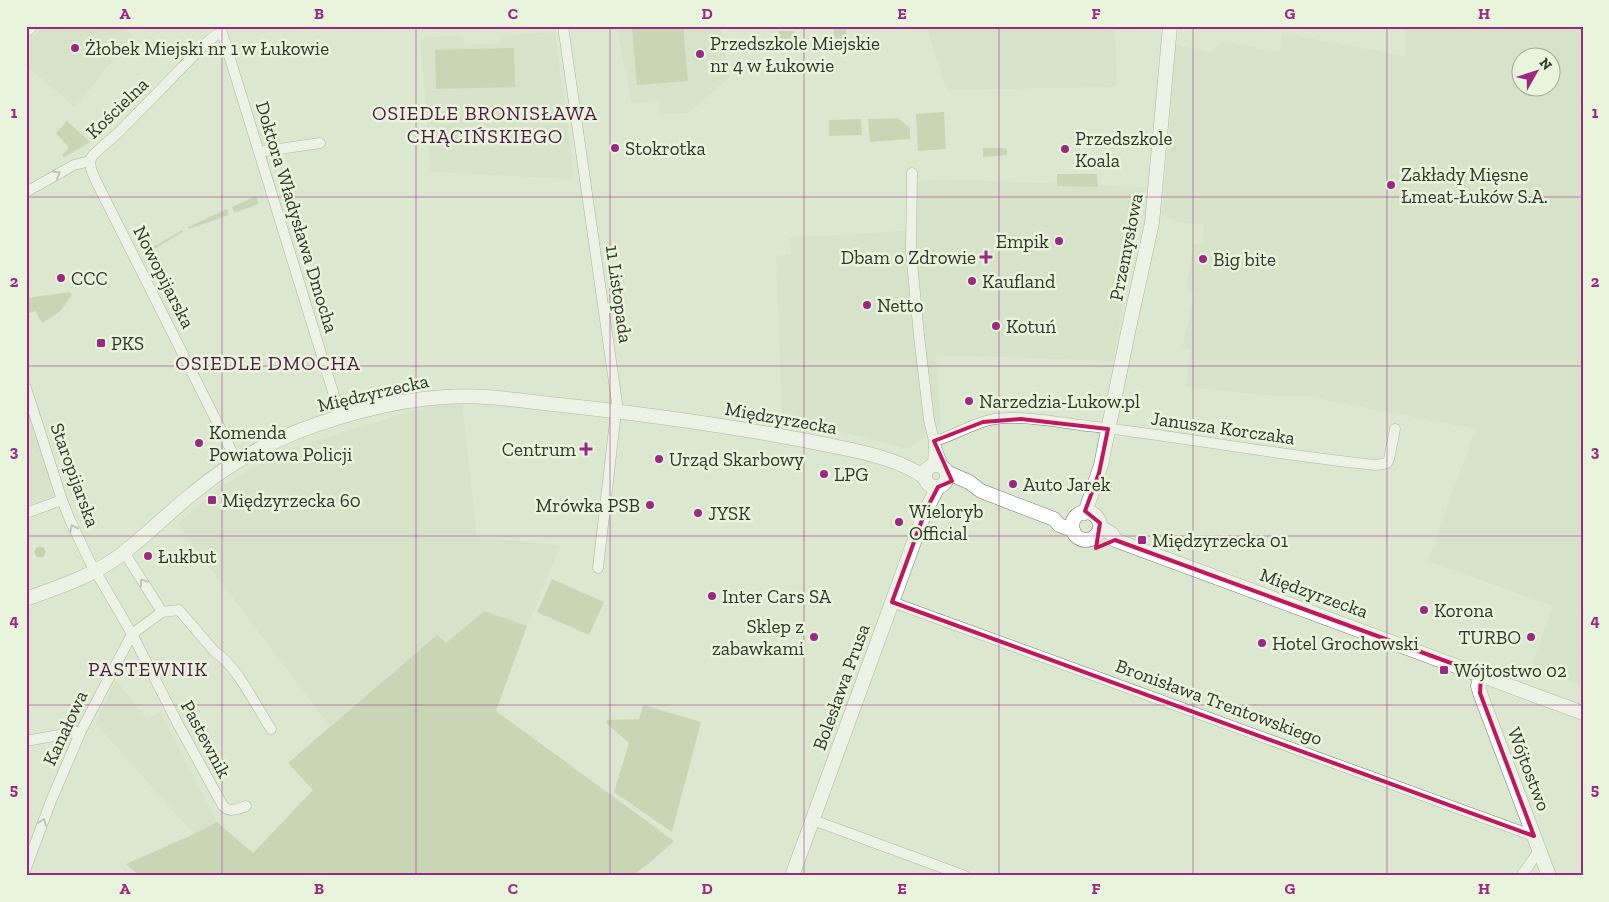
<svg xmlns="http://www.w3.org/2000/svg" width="1609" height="902" font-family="'Zilla Slab',serif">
	<rect width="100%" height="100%" fill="#dce7d0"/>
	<!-- built -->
	<path fill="#d0dec0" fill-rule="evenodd" d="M43 26H121L133 36 75 107 26 66V45Z
		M616 26H721L729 77 689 113 660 114 657 101 632 104Z
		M926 26H1115L1117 87 946 90Z
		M1406 26H1583V686L1531 667 1552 606 1428 561 1475 429 1306 396 1263 395 1185 387 1191 349 1182 348 1195 292 1185 289 1194 244 1201 245 1204 225 1178 222 1162 215 1176 45 1214 53 1218 41 1279 52 1282 33 1405 56ZM1522 58H1552V88H1522Z
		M555 32 574 177 571 179 431 172 420 38 463 35 464 45 500 43 501 35Z
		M940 179 1145 187 1113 361 936 355 941 425 908 449 782 417 776 256 791 254 790 238 917 230V182Z
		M462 403 477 537 561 545 533 613 527 626 483 611 445 644 437 635 330 727 177 524 220 487 282 451 425 407Z
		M26 405 57 495 26 506Z
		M116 680 147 719 160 712 217 822 194 834 95 723Z"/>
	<!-- green -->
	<path fill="#afc298" d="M656 26H683L688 81 637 85 632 28Z
		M833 27H846L847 39H834Z
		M779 31H794V46H779Z
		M514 48 515 87 436 89 435 50Z
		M944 112 946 149 918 151 916 114Z
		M898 118 910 128V139L870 142 868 119Z
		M861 119 862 135 829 136V120Z
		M67 121 90 142 64 158 62 155 69 148 56 133Z
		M983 148H1005L1007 149V155L983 157Z
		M1057 174H1097L1098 187 1057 186Z
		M256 196 259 204 234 213 232 207Z
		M227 209 229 215 189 229 188 227Z
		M182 230 183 232 148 253 146 251Z
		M70 292 72 295 60 311 43 323 39 319 36 311 26 314 27 298Z
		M552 579 604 602 589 635 537 612Z
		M484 611 527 626 496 711 674 841 648 864 632 876H140L126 864 194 834 217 822 253 853 313 790 288 763 437 635 446 643Z
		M643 705 701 722 672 832 614 792 629 743 606 723 607 720 639 719Z"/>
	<!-- water -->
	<path fill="#9dbc75" d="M34.5 552a5.5 5.5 0 1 1 11 0a5.5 5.5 0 1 1-11 0Z"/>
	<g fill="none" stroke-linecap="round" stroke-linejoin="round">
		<defs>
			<path id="street" d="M220 26 341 418
				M563 26 617 403 598 568
				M259 152 320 143
				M90 161 91 169 95 179 237 462
				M912 173 911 251 919 336 929 420 934 441 944 469
				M26 192 74 165 90 161 93 155 120 131 206 43 216 35 222 33
				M26 388 62 500 70 520 89 560 132 634 179 726 223 806C230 813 238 809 246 806
				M934 441C955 436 973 422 995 419 1027 415 1065 424 1097 427 1190 438 1283 456 1376 465L1387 463 1389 459 1395 429
				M933 465 934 442
				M26 513 62 500
				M124 552 162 612
				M892 602 1534 836
				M26 741 81 731
				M813 820 965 876
				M26 868 51 801 81 731 132 634 162 612 179 610 215 652C235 663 258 709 271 729
				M1521 876 1539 851"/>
			<path id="secondary" d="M26 30 30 26
				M925 476a11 11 0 1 1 22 0a11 11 0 1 1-22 0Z
				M946 472 969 482 981 491 1054 519 1059 525 1073 530
				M1072 526a14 14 0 1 1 28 0a14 14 0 1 1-28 0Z
				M1085 513 1101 465 1128 332 1152 223 1170 26
				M1100 527 1112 534 1115 540 1583 713
				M26 599C58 587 90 577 118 557 144 538 167 514 192 494 218 472 247 454 278 440 326 418 392 400 445 397 484 394 522 401 561 405 654 415 746 428 838 447 864 452 903 461 924 477
				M1481 674 1478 686 1480 693 1549 876
				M792 876 925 512 938 487"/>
		</defs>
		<!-- street casing -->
		<use href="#street" stroke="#717b66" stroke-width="11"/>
		<!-- secondary casing -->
		<use href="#secondary" stroke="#717b66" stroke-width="15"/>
		<!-- street -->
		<use href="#street" stroke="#fff" stroke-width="10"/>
		<!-- secondary -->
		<use href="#secondary" stroke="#fff" stroke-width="14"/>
	</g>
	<!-- one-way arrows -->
	<defs><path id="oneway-chevron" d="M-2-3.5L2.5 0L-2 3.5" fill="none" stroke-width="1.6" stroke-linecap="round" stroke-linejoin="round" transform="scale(1.25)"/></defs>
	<g stroke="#989a96">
		<use href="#oneway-chevron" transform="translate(57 174) rotate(-30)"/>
		<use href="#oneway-chevron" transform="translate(73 528) rotate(-116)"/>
		<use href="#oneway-chevron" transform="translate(143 582) rotate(-123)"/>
		<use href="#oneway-chevron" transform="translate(43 822) rotate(-69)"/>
	</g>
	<!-- marked area -->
	<path d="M0 0H1609V902H0ZM1021 419 1108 429 1099 473 1085 511 1100 523 1096 548 1115 540 1481 674 1480 693 1534 836 892 602 925 512 938 487 952 481 934 441 983 422Z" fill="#dce7d0" fill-opacity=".55" fill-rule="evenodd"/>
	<path fill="none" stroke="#c2185b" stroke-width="4" stroke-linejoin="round" d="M1021 419 1108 429 1099 473 1085 511 1100 523 1096 548 1115 540 1481 674 1480 693 1534 836 892 602 925 512 938 487 952 481 934 441 983 422Z"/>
	<!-- grid -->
	<path fill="none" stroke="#9c2884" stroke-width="1" stroke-opacity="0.55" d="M222 26V876M416 26V876M610 26V876M804 26V876M999 26V876M1193 26V876M1387 26V876M26 197H1583M26 366H1583M26 536H1583M26 705H1583"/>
	<!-- markers -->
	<g fill="#9c2884" stroke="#e9f4dd" stroke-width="2">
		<circle cx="75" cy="48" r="5"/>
		<circle cx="700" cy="54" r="5"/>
		<circle cx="615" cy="148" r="5"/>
		<circle cx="1065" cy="149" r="5"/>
		<circle cx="1391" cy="185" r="5"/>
		<circle cx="1059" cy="241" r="5"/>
		<path d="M983.5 249.5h5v5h5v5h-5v5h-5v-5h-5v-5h5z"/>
		<circle cx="1203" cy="259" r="5"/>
		<circle cx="61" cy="278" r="5"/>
		<circle cx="972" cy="281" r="5"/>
		<circle cx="867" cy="305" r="5"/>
		<circle cx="996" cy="326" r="5"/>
		<rect x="96" y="338" width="10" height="10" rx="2.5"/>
		<circle cx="969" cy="401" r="5"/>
		<circle cx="199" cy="443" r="5"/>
		<path d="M583.5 441.5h5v5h5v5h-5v5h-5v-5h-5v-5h5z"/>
		<circle cx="659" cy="459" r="5"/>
		<circle cx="824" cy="474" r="5"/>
		<circle cx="1013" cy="484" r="5"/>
		<rect x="207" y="495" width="10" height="10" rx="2.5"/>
		<circle cx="650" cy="505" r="5"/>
		<circle cx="698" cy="513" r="5"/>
		<circle cx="899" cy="522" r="5"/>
		<rect x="1137" y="535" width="10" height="10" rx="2.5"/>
		<circle cx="148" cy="556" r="5"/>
		<circle cx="712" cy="596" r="5"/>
		<circle cx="1424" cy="610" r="5"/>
		<circle cx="814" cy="637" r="5"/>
		<circle cx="1531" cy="637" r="5"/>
		<circle cx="1262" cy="643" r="5"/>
		<rect x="1439" y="665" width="10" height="10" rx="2.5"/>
	</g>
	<g text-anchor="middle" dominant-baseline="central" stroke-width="5" stroke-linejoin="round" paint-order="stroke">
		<!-- poi labels -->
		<g font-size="19" fill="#31352c" stroke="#e9f4dd" text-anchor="start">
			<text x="710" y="43">Przedszkole Miejskie<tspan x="710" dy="22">nr 4 w Łukowie</tspan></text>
			<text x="85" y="48">Żłobek Miejski nr 1 w Łukowie</text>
			<text x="1075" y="138">Przedszkole<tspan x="1075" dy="22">Koala</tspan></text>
			<text x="625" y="148">Stokrotka</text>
			<text x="1401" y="174">Zakłady Mięsne<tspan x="1401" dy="22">Łmeat-Łuków S.A.</tspan></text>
			<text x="1049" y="241" text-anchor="end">Empik</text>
			<text x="976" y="257" text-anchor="end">Dbam o Zdrowie</text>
			<text x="1213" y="259">Big bite</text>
			<text x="71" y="278">CCC</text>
			<text x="982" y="281">Kaufland</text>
			<text x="877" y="305">Netto</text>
			<text x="1006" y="326">Kotuń</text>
			<text x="111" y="343">PKS</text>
			<text x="979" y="401">Narzedzia-Lukow.pl</text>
			<text x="209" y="432">Komenda<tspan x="209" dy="22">Powiatowa Policji</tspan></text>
			<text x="576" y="449" text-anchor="end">Centrum</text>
			<text x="669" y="459">Urząd Skarbowy</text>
			<text x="834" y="474">LPG</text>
			<text x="1023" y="484">Auto Jarek</text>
			<text x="222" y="500">Międzyrzecka 60</text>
			<text x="640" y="505" text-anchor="end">Mrówka PSB</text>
			<text x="909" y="511">Wieloryb<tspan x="909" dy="22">Official</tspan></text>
			<text x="708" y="513">JYSK</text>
			<text x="1152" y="540">Międzyrzecka 01</text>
			<text x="158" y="556">Łukbut</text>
			<text x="722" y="596">Inter Cars SA</text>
			<text x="1434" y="610">Korona</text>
			<text x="804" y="626" text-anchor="end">Sklep z<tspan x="804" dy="22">zabawkami</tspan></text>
			<text x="1521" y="637" text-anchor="end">TURBO</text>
			<text x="1272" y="643">Hotel Grochowski</text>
			<text x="1454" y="670">Wójtostwo 02</text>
		</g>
		<!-- street labels -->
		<g font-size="19" fill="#31352c" stroke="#e9f4dd">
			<text transform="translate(117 108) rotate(-44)">Kościelna</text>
			<text transform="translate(297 217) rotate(73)">Doktora Władysława Dmocha</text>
			<text transform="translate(1126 247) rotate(-79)">Przemysłowa</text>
			<text transform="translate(164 277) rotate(63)">Nowopijarska</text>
			<text transform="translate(619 294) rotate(82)">11 Listopada</text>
			<text transform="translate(373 393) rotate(-13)">Międzyrzecka</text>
			<text transform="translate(781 418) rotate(10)">Międzyrzecka</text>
			<text transform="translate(1223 428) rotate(8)">Janusza Korczaka</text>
			<text transform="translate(75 475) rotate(70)">Staropijarska</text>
			<text transform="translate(1314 593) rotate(20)">Międzyrzecka</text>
			<text transform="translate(841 687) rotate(-70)">Bolesława Prusa</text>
			<text transform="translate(1219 702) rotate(20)">Bronisława Trentowskiego</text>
			<text transform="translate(65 728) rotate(-65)">Kanałowa</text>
			<text transform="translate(206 739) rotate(62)">Pastewnik</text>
			<text transform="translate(1529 769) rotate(69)">Wójtostwo</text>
		</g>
		<!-- neighbourhood labels -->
		<g font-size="20" letter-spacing="1" fill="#501843" stroke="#e9f4dd">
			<text x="485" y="113">OSIEDLE BRONISŁAWA<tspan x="485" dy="23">CHĄCIŃSKIEGO</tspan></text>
			<text x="268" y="363">OSIEDLE DMOCHA</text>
			<text x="148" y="669">PASTEWNIK</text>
		</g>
	</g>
	<!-- border -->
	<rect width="1609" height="902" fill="none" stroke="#e9f4dd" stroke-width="55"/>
	<!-- north arrow -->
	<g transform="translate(1536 72) rotate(51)"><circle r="24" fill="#e9f4dd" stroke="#9fa896"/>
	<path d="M0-4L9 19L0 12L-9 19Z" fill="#9c2884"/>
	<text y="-8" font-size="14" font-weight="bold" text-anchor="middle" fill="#31352c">N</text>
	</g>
	<rect x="28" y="28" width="1554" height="846" fill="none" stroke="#9c2884" stroke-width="2"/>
	<g font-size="16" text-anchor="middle" font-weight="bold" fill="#9c2884">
		<text x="125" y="19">A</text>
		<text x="319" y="19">B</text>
		<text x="513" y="19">C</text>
		<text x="707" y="19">D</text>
		<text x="902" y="19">E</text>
		<text x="1096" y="19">F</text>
		<text x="1290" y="19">G</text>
		<text x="1484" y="19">H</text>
		<text x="14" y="118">1</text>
		<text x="1595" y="118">1</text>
		<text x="14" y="287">2</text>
		<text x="1595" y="287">2</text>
		<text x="14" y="457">3</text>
		<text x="1595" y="457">3</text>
		<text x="14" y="626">4</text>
		<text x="1595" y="626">4</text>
		<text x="14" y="795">5</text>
		<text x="1595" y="795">5</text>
		<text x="125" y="894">A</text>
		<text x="319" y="894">B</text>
		<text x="513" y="894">C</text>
		<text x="707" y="894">D</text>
		<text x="902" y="894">E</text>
		<text x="1096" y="894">F</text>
		<text x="1290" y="894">G</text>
		<text x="1484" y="894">H</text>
	</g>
</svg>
